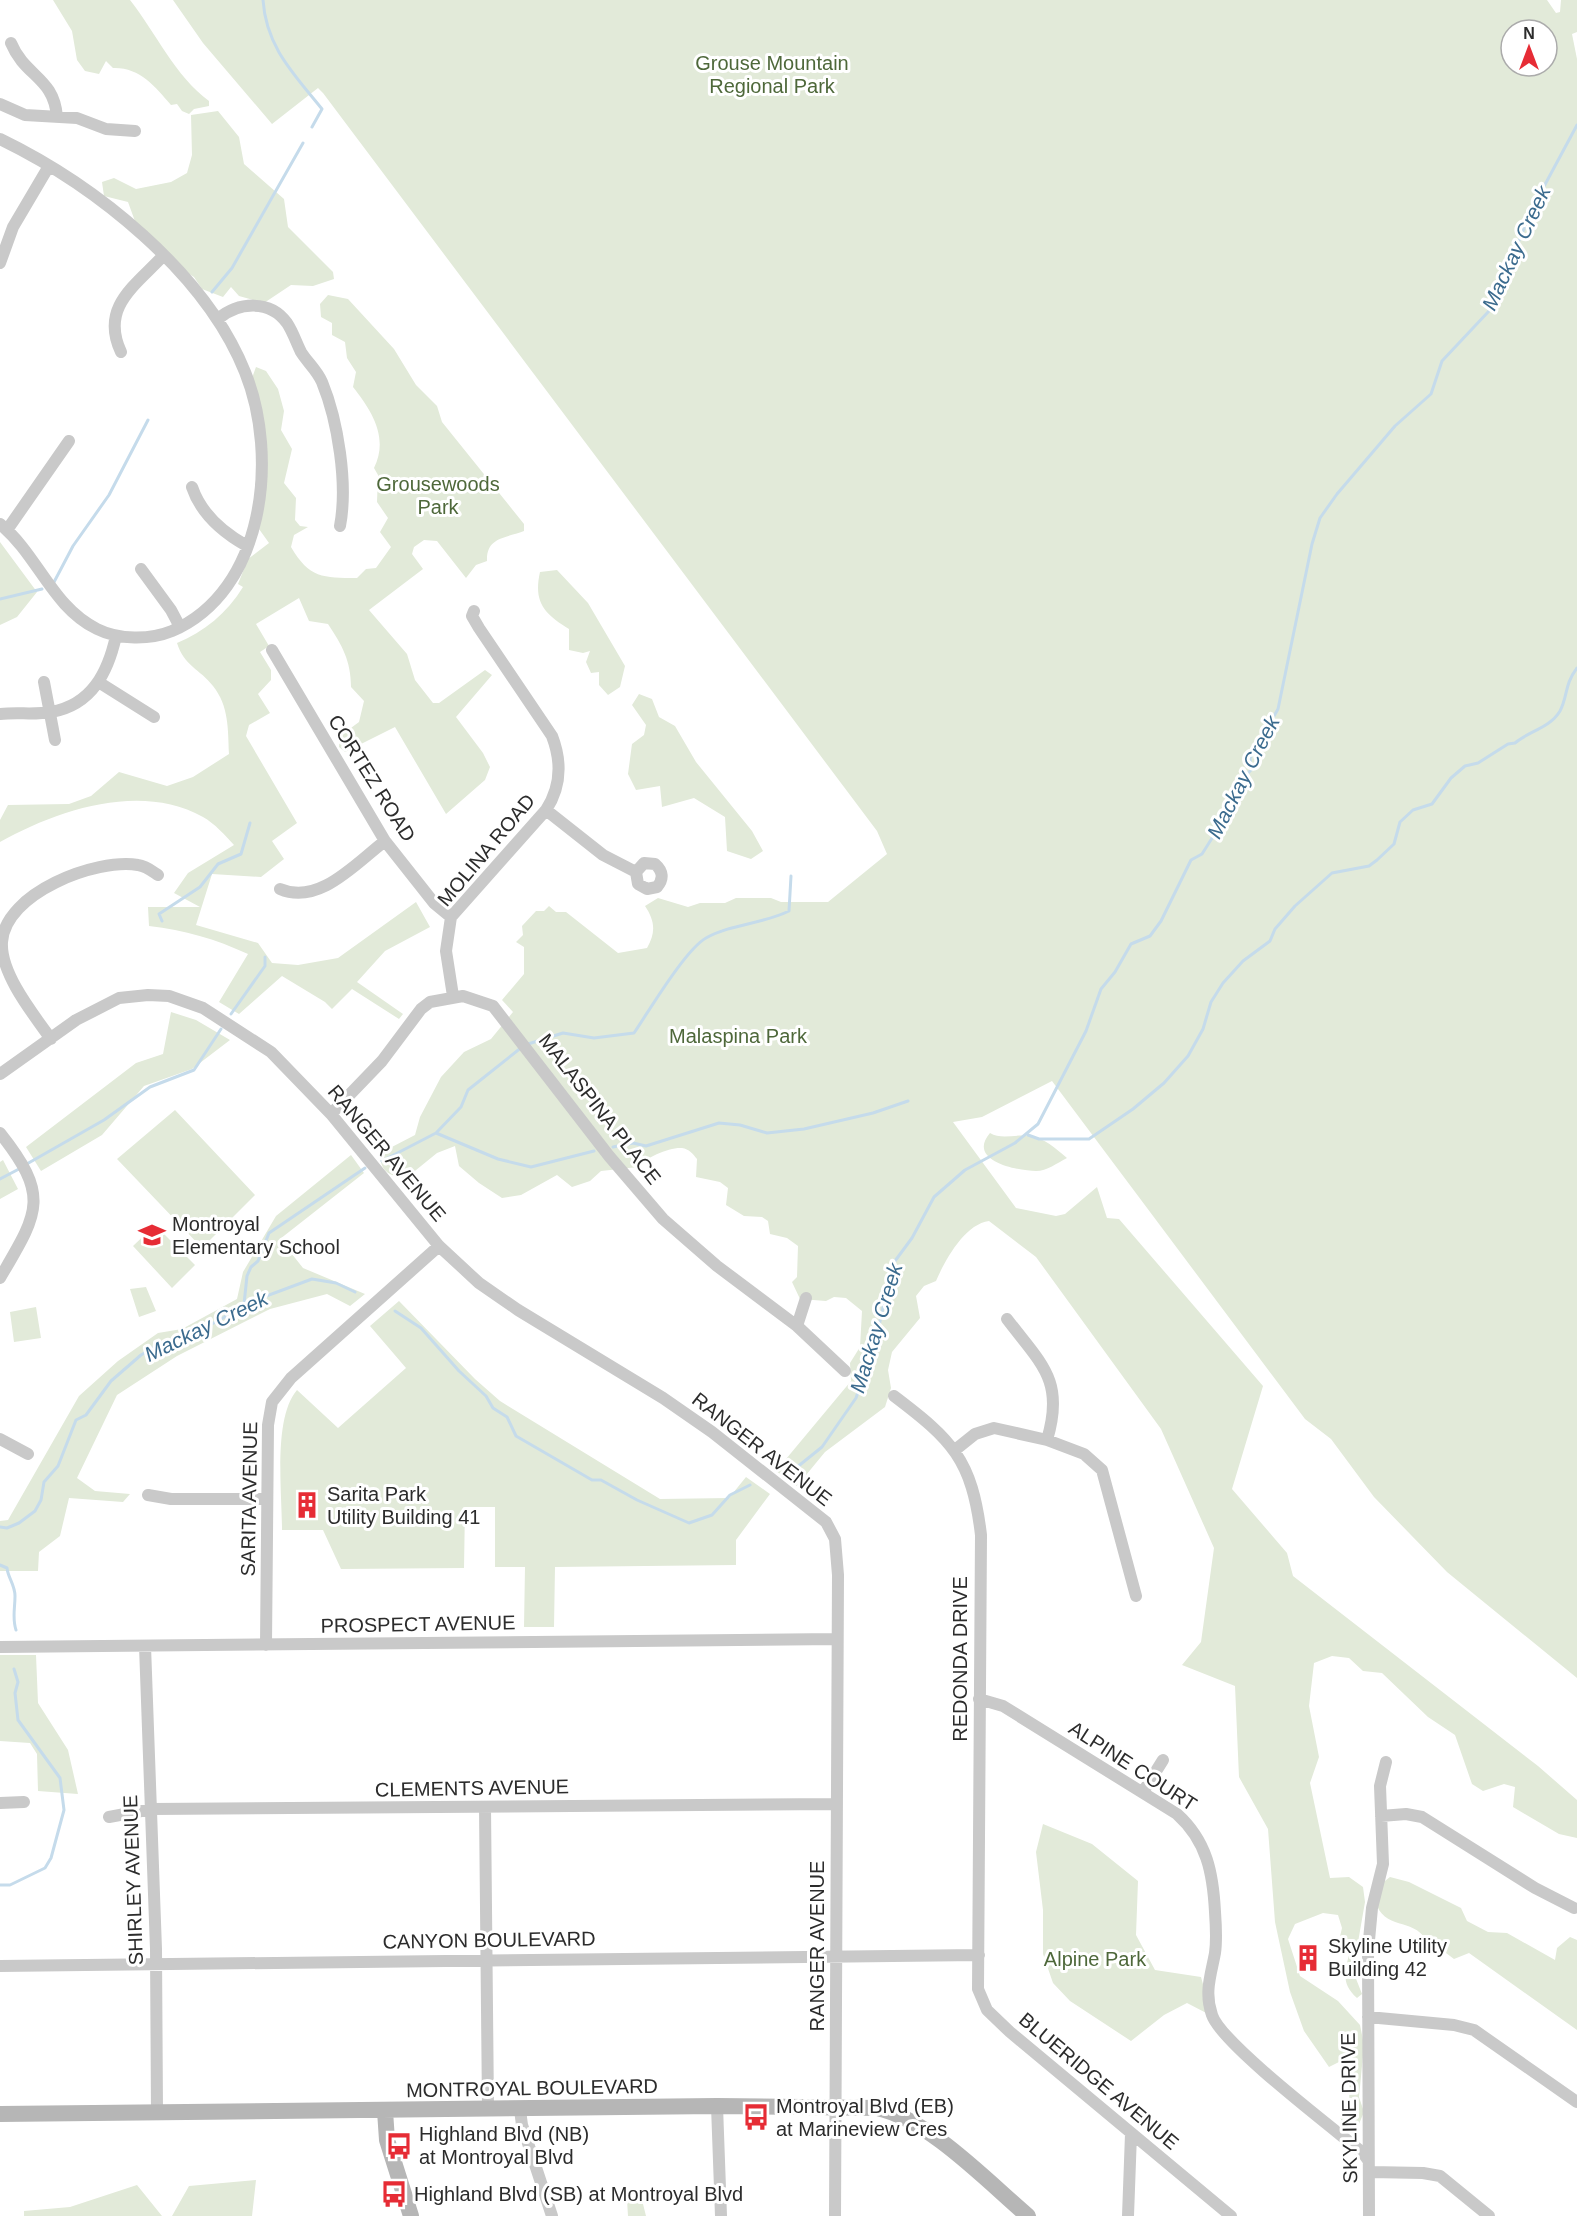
<svg xmlns="http://www.w3.org/2000/svg" width="1577" height="2216" font-family="Arial,sans-serif">
	<rect width="100%" height="100%" fill="#fff"/>
	<!-- green -->
	<path fill="#e2ead9" fill-rule="evenodd" d="M53 0H130C156 33 175 76 209 101V106L194 109 189 114 182 111 177 104 171 105C155 86 139 67 113 68L106 61 99 74 85 71 77 60 72 31Z
		M173 0H1547L1556 13 1560 12 1561 0H1577V32L1572 34 1577 59V1678L1447 1572 1374 1497 1331 1439 1305 1419 1052 1081 982 1117 953 1122 1016 1208 1056 1216 1065 1214 1097 1187 1107 1218 1119 1219 1263 1386 1232 1489 1287 1553 1293 1576 1538 1766 1577 1800V1838L1559 1834 1513 1807 1515 1787 1504 1784 1483 1791 1472 1784 1455 1735 1428 1717 1382 1673 1363 1671 1349 1658 1332 1656 1314 1663 1309 1706 1319 1757 1310 1783 1330 1878 1349 1877 1363 1887 1365 1902 1353 1971 1362 1994 1357 1998C1342 1985 1344 1973 1349 1955L1338 1945 1342 1928 1338 1915 1323 1913 1295 1924 1288 1939 1300 1976 1338 2001 1360 2025 1364 2045 1359 2097 1364 2112 1356 2131 1345 2130 1340 2117 1349 2104 1350 2073 1341 2061 1329 2067 1304 2031 1290 1992 1275 1922 1268 1829 1239 1777 1235 1686 1182 1665 1201 1642 1214 1548 1161 1429 1036 1257 989 1221C965 1224 945 1260 936 1281L924 1286 916 1296 920 1318 892 1352 888 1370 891 1388 885 1407 825 1452 797 1486 776 1471 851 1381 850 1363 860 1347 862 1311 846 1298 834 1297 826 1301 800 1299 792 1282 797 1277 798 1246 787 1238 770 1234 768 1221 762 1217 744 1216 726 1205 728 1188 720 1182 696 1177 697 1159C693 1154 689 1149 682 1148 669 1147 645 1158 638 1167L601 1171 590 1181 572 1187 557 1175 521 1195 502 1198 479 1183 459 1166 455 1146 437 1153 405 1179C390 1175 382 1173 380 1157L388 1149 415 1135 420 1117 441 1077 464 1052 491 1039 513 1012 502 1000 524 974V947L516 942 523 935 522 926 536 911H544L549 906 556 912H566L618 953 647 948C656 932 655 921 645 906L658 898 688 907 700 903H725L736 898H771L781 902H828L887 854 877 831 323 93 318 88 272 124 203 43ZM1511 30H1547V66H1511Z
		M218 111 239 137 244 164 284 199 288 227 333 272 334 279 313 286 291 285 264 303 239 296 231 287 223 297 202 289 194 277 183 270 136 224 128 202 104 196 102 182 114 178 136 189 171 182 187 173 192 155 191 115Z
		M328 295 348 299 394 349 416 385 437 406 442 422 524 524V531C506 538 486 537 487 561L476 565 466 578 437 541 424 540 414 547 412 554 423 569 369 610 407 654 415 680 433 703H439L485 670 492 675 456 717 483 753 490 767 485 780 446 814 395 727 345 752 339 747 340 736 359 722 364 701 351 687C351 661 342 645 328 624L309 621 299 598 256 624 269 646 260 652 271 670V680L258 694 270 713 249 725 246 736 297 823 272 841 284 859 261 877 212 874 196 925 258 943 272 963 298 965 338 958 416 902 430 927 385 951 357 982 403 1014 399 1019 352 989 332 1009 325 1002 282 976 239 1014 219 1002 248 954C215 939 185 930 149 926L148 907H200L174 893 188 873 234 845C226 836 214 823 203 817 140 782 58 810 0 842V820L8 805 69 804 91 796 119 772 167 786 193 777 229 754C228 729 229 706 213 686 200 669 184 666 177 643 204 632 227 613 243 587L238 584 248 559 269 543 259 529 264 497 252 378 256 367 266 371 278 389 284 411 281 430 292 449 284 483 296 498 295 520 300 526 308 527 294 535 291 547C309 578 323 578 357 578L366 569 376 568 391 547 380 532 388 518 377 502 378 475 374 468C389 438 372 411 353 387L356 372 347 358 345 342 332 335V323L321 317 320 304Z
		M0 542 37 592 17 617 0 625Z
		M557 570 588 603 625 666 620 687 608 695 599 685V672L591 673 586 662 590 651 583 653 569 650V629C545 614 533 603 540 572Z
		M639 694 652 699 659 717 675 726 696 762 752 831 763 851 751 859 727 851 725 817 694 798 662 807 660 786 636 790 628 774 632 744 644 735 646 725 632 705Z
		M171 1012 196 1020 230 1040 192 1069 144 1086 102 1135 41 1171 26 1147 136 1063 163 1054Z
		M175 1110 255 1195 202 1248 117 1159Z
		M990 1133C1001 1140 1016 1134 1029 1136 1045 1138 1055 1148 1067 1158 1057 1163 1047 1171 1036 1171 1018 1171 966 1161 990 1133Z
		M351 1155 364 1173 280 1239 303 1268 365 1294 350 1306 327 1294 270 1309 177 1356 117 1395 77 1478 95 1491 130 1494 123 1502 69 1498 60 1536 39 1552 38 1571H0V1521L8 1520 79 1396 118 1361 158 1333 182 1329 237 1299 243 1272 276 1216Z
		M3 1160 18 1189 0 1199V1162Z
		M155 1225 195 1265 172 1288 133 1246Z
		M146 1287 156 1311 139 1317 130 1289Z
		M399 1301 475 1379 500 1401 660 1499 729 1498 746 1477 770 1494 736 1540V1565L555 1567 554 1627H524L525 1567H495V1507H465L464 1568 341 1569 323 1530H282C282 1492 273 1418 297 1390L338 1428 406 1368 370 1326Z
		M36 1307 41 1338 14 1342 10 1312Z
		M0 1655H36L38 1703 68 1750 78 1794 38 1791 37 1754 30 1743 0 1741Z
		M1043 1824 1092 1844 1138 1881 1136 1935 1155 1970 1201 1977 1212 2016 1187 2003 1164 2015 1131 2041 1070 2001 1053 1983 1043 1954V1910L1036 1852Z
		M1390 1877 1409 1882 1461 1908 1467 1921 1488 1932 1507 1933 1555 1960 1557 1948 1570 1937 1577 1940V2030L1469 1953 1454 1959 1442 1950H1430C1421 1917 1393 1931 1379 1910 1376 1904 1374 1897 1372 1891Z
		M256 2180 252 2216H172L189 2186Z
		M137 2185 162 2216H24V2211L70 2207Z
		M627 2200H642L646 2216H628Z"/>
	<g fill="none" stroke-linecap="round" stroke-linejoin="round">
		<!-- stream -->
		<path stroke="#c5dbeb" stroke-width="3" d="M263 0C266 47 294 74 322 109L312 127
			M212 292 232 268 303 143
			M53 584 73 546 109 495 148 420
			M0 599 42 589
			M162 921 159 914 200 887 218 864 241 854 250 823
			M231 1014 265 966V957
			M528 1044 563 1033 594 1038 634 1033C649 1011 685 950 706 938 731 924 763 924 789 911L791 876
			M436 1133 498 1159 531 1167 594 1151
			M1028 1135 1039 1139H1089L1133 1109 1164 1083 1188 1056 1203 1029 1211 1002 1223 983 1243 961 1270 941 1275 929 1295 906 1332 873 1369 866 1377 860 1394 844 1400 822 1413 810 1432 804 1451 778 1465 766 1478 763 1508 744 1515 743C1529 731 1550 728 1560 711 1568 696 1564 685 1577 668
			M613 1147 633 1143 646 1146 719 1123 740 1125 767 1133 804 1129 873 1113 908 1101
			M382 1161 436 1133 461 1107 468 1090 522 1047
			M25 1165 104 1120 150 1087 194 1070 221 1029
			M0 1179 19 1169
			M244 1304 247 1276 251 1267 258 1261 269 1233 365 1168
			M395 1311 421 1328 459 1371 486 1396 493 1408 507 1417 516 1436 592 1480H601L637 1500 689 1523 712 1515 730 1495 750 1485
			M791 1472 822 1447 856 1398 876 1340 892 1265 912 1238 934 1197 965 1170 1015 1143 1038 1124 1086 1031 1101 989 1115 972 1131 944 1150 936 1161 921 1191 860 1202 854 1214 835 1222 829 1232 800 1244 777 1251 770 1250 758 1278 709 1312 544 1320 518 1337 494 1395 426 1431 394 1442 361 1489 311 1534 205 1577 125
			M0 1527 7 1528 19 1523 35 1511 41 1500 44 1482 58 1466 76 1420 86 1415 111 1381 141 1355 165 1341 191 1335 225 1317 229 1310 312 1279 336 1283 355 1292
			M0 1565 7 1568C8 1578 15 1585 15 1596 15 1609 12 1618 16 1630
			M0 1885H10L45 1868 51 1858 64 1810 60 1778 18 1720 15 1693 18 1682 14 1669"/>
		<!-- street -->
		<path stroke="#c9c9c9" stroke-width="12" d="M11 43C25 77 54 77 57 117
			M0 104 25 115 77 118 106 129 135 131
			M0 139C95 185 205 272 245 372 279 456 265 591 172 631 150 640 119 640 97 629 52 607 38 555 0 524
			M0 263 13 227 49 166
			M218 319C238 302 270 299 287 323 293 332 296 342 301 352 307 362 317 370 322 382 338 421 348 484 340 526
			M121 352C100 307 135 286 163 256
			M192 487C201 514 222 532 247 546
			M7 530 69 441
			M141 569 171 610 180 627
			M272 650 385 841 434 903 451 917
			M44 682 55 740
			M100 683 154 717
			M0 714C17 712 35 715 51 712 92 705 108 672 116 636
			M546 810 603 855 636 872 644 863 655 864C663 871 664 879 657 887L647 889 638 884 636 872
			M280 889C319 906 356 863 385 841
			M453 996 446 951 451 917 546 810C561 787 562 762 552 736L479 628 472 616 474 611
			M51 1039C33 1014 0 973 2 942 5 893 96 858 138 865 146 866 152 871 158 875
			M0 1074 76 1020 119 998 148 995 169 996 203 1008 271 1052 331 1114 439 1246 479 1283 518 1310 663 1398 712 1432 826 1522 835 1539 838 1575 835 2216
			M331 1114 382 1061 421 1009 430 1002 463 996 493 1006 609 1156 663 1219 717 1266 797 1326 845 1371
			M0 1133C51 1197 38 1213 0 1278
			M1007 1319C1041 1364 1065 1380 1047 1440
			M797 1326 806 1298
			M894 1396C952 1440 972 1459 981 1535L978 1989 987 2010 1010 2032 1231 2216
			M0 1439 28 1454
			M955 1450 975 1434 994 1428 1047 1440 1084 1454 1102 1470 1136 1596
			M148 1495 171 1499H267
			M266 1645 268 1425 272 1402 291 1378 439 1246
			M145 1646 156 1949 157 2112
			M0 1647 837 1639
			M979 1699 1003 1706 1177 1814C1207 1841 1213 1873 1215 1912 1216 1926 1217 1939 1215 1953 1211 1975 1204 1992 1212 2015 1221 2043 1334 2129 1363 2153L1368 2160
			M1143 1792 1163 1760
			M0 1803 24 1802
			M485 1807 488 2109
			M1381 1816 1406 1814 1422 1817 1535 1888 1574 1908
			M109 1817 152 1809 837 1804
			M0 1966 979 1955
			M1368 2017 1454 2025 1474 2030 1577 2102
			M717 2106 721 2216
			M520 2110 522 2125 552 2216
			M1370 2172 1423 2173 1440 2176 1489 2216
			M1128 2216 1131 2134
			M1369 2216 1368 1951 1372 1908 1383 1864 1380 1786 1386 1762"/>
		<!-- secondary -->
		<path stroke="#b6b6b6" stroke-width="16" d="M385 2111 387 2140 411 2216
			M0 2114 717 2106 877 2108C928 2119 987 2181 1028 2216"/>
	</g>
	<!-- icons -->
	<defs>
		<symbol id="school-bare" viewBox="-9 -9 18 18"><path d="M0-5L7-2L0 1L-7-2ZM-4 1L0 2.5L4 1V4Q0 6-4 4Z" fill="#e62c35" stroke="#fff" stroke-width="2.5" paint-order="stroke"/></symbol>
		<symbol id="building-bare" viewBox="-9 -9 18 18"><path d="M-4-6H4V6H1V3H-1V6H-4ZM-2.5-4.3h1.7v1.8h-1.7ZM.8-4.3h1.7v1.8H.8ZM-2.5-1h1.7V.8h-1.7ZM.8-1h1.7V.8H.8Z" fill="#e62c35" stroke="#fff" stroke-width="2.5" paint-order="stroke"/></symbol>
		<symbol id="bus-bare" viewBox="-9 -9 18 18"><path d="M-5-6H5V4H4V6H2V4H-2V6H-4V4H-5ZM-3.5-4V0h7V-4ZM-3.5 1.2v1.5H-2V1.2ZM2 1.2v1.5H3.5V1.2Z" fill="#e62c35" stroke="#fff" stroke-width="2.5" paint-order="stroke"/></symbol>
	</defs>
	<g fill-rule="evenodd">
		<use href="#school-bare" x="133" y="1216" width="38" height="38"/>
		<use href="#building-bare" x="288" y="1486" width="38" height="38"/>
		<use href="#building-bare" x="1289" y="1939" width="38" height="38"/>
		<use href="#bus-bare" x="737" y="2098" width="38" height="38"/>
		<use href="#bus-bare" x="380" y="2127" width="38" height="38"/>
		<use href="#bus-bare" x="375" y="2175" width="38" height="38"/>
	</g>
	<g text-anchor="middle" dominant-baseline="central" stroke-width="6" stroke-linejoin="round" paint-order="stroke">
		<!-- park labels -->
		<g font-size="20" fill="#4e683a" stroke="#fff">
			<text x="772" y="63">Grouse Mountain<tspan x="772" dy="23">Regional Park</tspan></text>
			<text x="438" y="484">Grousewoods<tspan x="438" dy="23">Park</tspan></text>
			<text x="738" y="1036">Malaspina Park</text>
			<text x="1095" y="1959">Alpine Park</text>
		</g>
		<!-- street labels -->
		<g font-size="20" fill="#2c2c2c" stroke="#fff">
			<text transform="translate(372 778) rotate(58)">CORTEZ ROAD</text>
			<text transform="translate(486 850) rotate(-50)">MOLINA ROAD</text>
			<text transform="translate(600 1109) rotate(52)">MALASPINA PLACE</text>
			<text transform="translate(387 1153) rotate(50)">RANGER AVENUE</text>
			<text transform="translate(762 1449) rotate(38)">RANGER AVENUE</text>
			<text transform="translate(249 1499) rotate(-89)">SARITA AVENUE</text>
			<text transform="translate(418 1624) rotate(-1)">PROSPECT AVENUE</text>
			<text transform="translate(960 1659) rotate(-90)">REDONDA DRIVE</text>
			<text transform="translate(1133 1766) rotate(33)">ALPINE COURT</text>
			<text transform="translate(472 1788) rotate(-1)">CLEMENTS AVENUE</text>
			<text transform="translate(133 1880) rotate(-92)">SHIRLEY AVENUE</text>
			<text transform="translate(489 1940) rotate(-1)">CANYON BOULEVARD</text>
			<text transform="translate(817 1946) rotate(-90)">RANGER AVENUE</text>
			<text transform="translate(1099 2081) rotate(40)">BLUERIDGE AVENUE</text>
			<text transform="translate(532 2088) rotate(-1)">MONTROYAL BOULEVARD</text>
			<text transform="translate(1349 2108) rotate(-91)">SKYLINE DRIVE</text>
		</g>
		<!-- poi labels -->
		<g font-size="20" fill="#2c2c2c" stroke="#fff" text-anchor="start">
			<text x="172" y="1224">Montroyal<tspan x="172" dy="23">Elementary School</tspan></text>
			<text x="327" y="1494">Sarita Park<tspan x="327" dy="23">Utility Building 41</tspan></text>
			<text x="1328" y="1946">Skyline Utility<tspan x="1328" dy="23">Building 42</tspan></text>
			<text x="776" y="2106">Montroyal Blvd (EB)<tspan x="776" dy="23">at Marineview Cres</tspan></text>
			<text x="419" y="2134">Highland Blvd (NB)<tspan x="419" dy="23">at Montroyal Blvd</tspan></text>
			<text x="414" y="2194">Highland Blvd (SB) at Montroyal Blvd</text>
		</g>
		<!-- water labels -->
		<g font-size="21" font-style="italic" fill="#3b6b8e" stroke="#fff">
			<text transform="translate(1516 248) rotate(-65)">Mackay Creek</text>
			<text transform="translate(1243 777) rotate(-63)">Mackay Creek</text>
			<text transform="translate(206 1326) rotate(-26)">Mackay Creek</text>
			<text transform="translate(876 1328) rotate(-73)">Mackay Creek</text>
		</g>
	</g>
	<!-- north arrow -->
	<g transform="translate(1529 48)"><circle r="28" fill="#ffffff" stroke="#ababab" stroke-width="1.5"/>
	<path d="M0-4.5L10 22L0 15L-10 22Z" fill="#e62c35"/>
	<text y="-9" font-size="16" font-weight="bold" text-anchor="middle" fill="#2c2c2c">N</text>
	</g>
</svg>
